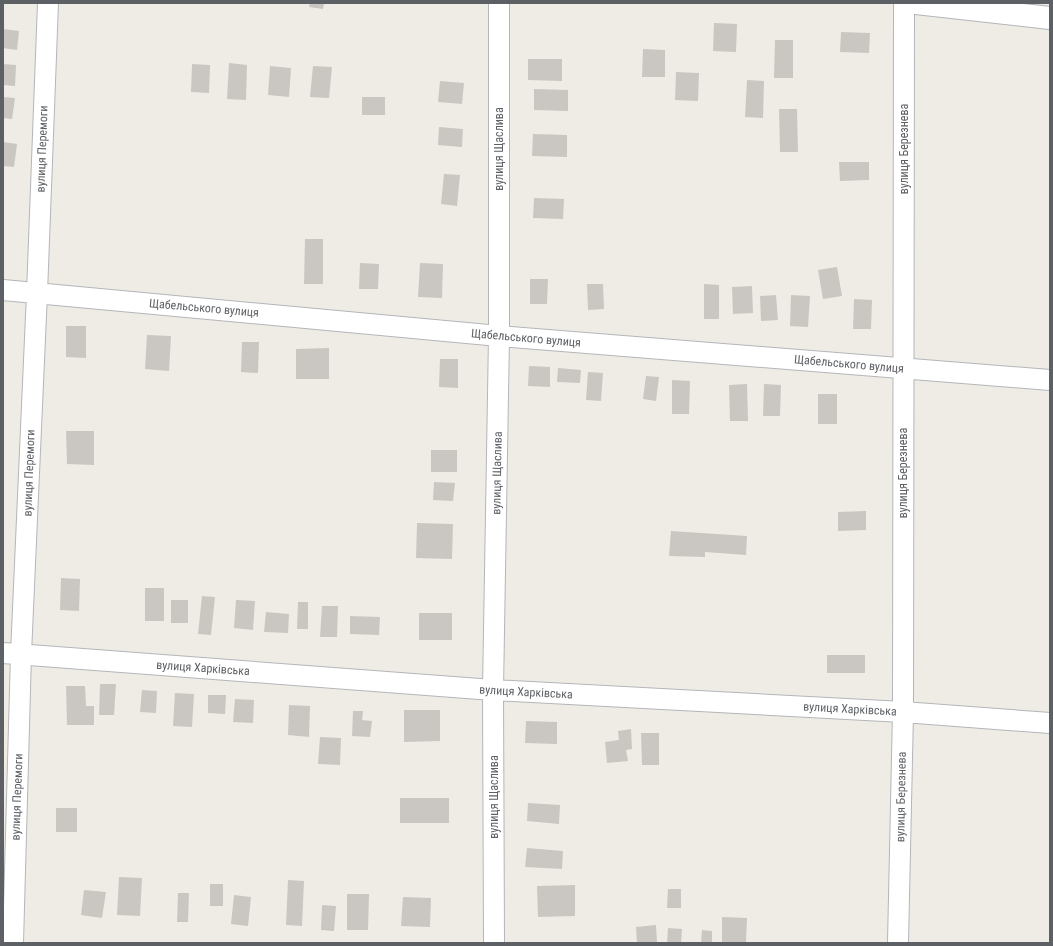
<svg xmlns="http://www.w3.org/2000/svg" width="1053" height="946" font-family="'Roboto Condensed',sans-serif">
	<rect width="100%" height="100%" fill="#efece5"/>
	<!-- building -->
	<path fill="#cac7c2" d="M310 3H324L323 9 309 7Z
		M714 23 737 24 736 52 713 51Z
		M3 29 19 31 17 50 3 48Z
		M841 32 870 33 869 53 840 52Z
		M775 40H793V78H774Z
		M643 49 665 50V77H642Z
		M528 59H562V81L528 80Z
		M229 63 247 65 246 100 227 99Z
		M3 64 16 65 15 86 3 85Z
		M192 64 210 65 209 93 191 92Z
		M270 66 291 68 289 97 268 95Z
		M313 66 332 67 329 98 310 97Z
		M676 72 699 73 698 101 675 100Z
		M747 80 764 81 763 118 745 117Z
		M440 81 464 83 462 104 438 102Z
		M534 89 568 90V111L534 110Z
		M3 97 15 98 12 119 3 118Z
		M362 97H385V115H362Z
		M779 109H797L798 152H780Z
		M439 127 463 129 462 147 438 145Z
		M533 134 567 135V157L532 156Z
		M3 142 17 144 14 167 3 166Z
		M839 162H869V180L840 181Z
		M444 174 460 175 457 206 441 204Z
		M534 198 564 199 563 219 533 218Z
		M305 239H323V284H304Z
		M360 263 379 264 378 289H359Z
		M420 263 443 264 442 298 418 297Z
		M837 267 842 296 823 299 818 270Z
		M530 279H548L547 304H530Z
		M587 284H603L604 309 588 310Z
		M704 284 719 285V319H704Z
		M752 286 753 313 733 314 732 287Z
		M776 295 778 320 761 321 760 296Z
		M791 295 810 296 808 327 790 326Z
		M854 299 872 300 871 329H853Z
		M66 326H86V358L66 357Z
		M147 335 171 336 169 371 145 369Z
		M242 342H259L258 373 241 372Z
		M329 348V379H296V349Z
		M440 359H458V388L439 387Z
		M529 366 550 367V387L528 386Z
		M558 368 581 370 580 383 557 382Z
		M588 372 603 373 601 401 586 400Z
		M646 376 659 377 656 401 643 399Z
		M672 380 690 381 689 414H672Z
		M747 384 748 421H730L729 385Z
		M764 384 781 385 780 416H763Z
		M818 394H837V424H818Z
		M66 431H94V465L67 464Z
		M431 450H457V472H431Z
		M434 482 455 483 453 501 433 500Z
		M866 511V530L838 531V512Z
		M417 523 453 524 452 559 416 558Z
		M671 531 747 536 746 555 705 552V557L669 556Z
		M61 578 80 579 79 611 60 610Z
		M145 588H164V621H145Z
		M202 596 215 597 211 635 198 634Z
		M171 600H188V623H171Z
		M236 600 255 601 253 630 234 628Z
		M298 602H308V629H297Z
		M322 606H338L337 637H320Z
		M266 612 289 614 288 633 264 632Z
		M419 613H452V640H419Z
		M350 616 380 617 379 635 350 634Z
		M827 655H865V673H827Z
		M100 684H116L114 715H99Z
		M66 686H85L86 706H94V725H67Z
		M142 690 157 691 156 713 140 712Z
		M175 693 194 694 192 727 173 726Z
		M208 695H226L225 714 208 713Z
		M235 699 254 700 253 723 233 722Z
		M289 705 310 706 309 737 288 735Z
		M404 710H440V741L404 742Z
		M353 711H363L362 720 372 721 370 737 352 736Z
		M526 721 557 722V744L525 743Z
		M631 729 632 749 626 750 628 761 607 763 605 742 619 740 618 731Z
		M641 733H659V765H642Z
		M320 737 341 738 340 765 318 764Z
		M400 798H449V823H400Z
		M528 803 560 805 559 824 527 821Z
		M56 808H77V832H56Z
		M527 848 563 851 562 869 525 867Z
		M119 877 142 878 140 916 117 915Z
		M288 880 304 881 302 926 286 925Z
		M210 884H223V906H210Z
		M575 885V916L538 917 537 886Z
		M668 889H681V908H667Z
		M84 890 106 892 102 918 81 915Z
		M178 893H189L188 922H177Z
		M347 894H369L368 930H347Z
		M234 895 251 897 248 926 231 924Z
		M403 897 431 898 430 927 401 926Z
		M322 905 336 906 334 931 321 930Z
		M722 917 747 918 746 943H722Z
		M656 925 657 943H637L636 927Z
		M668 928 682 929 681 943H667Z
		M702 930 712 931V943H701Z"/>
	<g fill="none" stroke-linecap="round" stroke-linejoin="round">
		<defs>
			<path id="street" d="M3 290 499 336 1050 380
				M3 653 493 690 903 712 1050 723
				M13 943 21 654 37 293 48 3
				M494 943 493 690 499 336V3
				M898 943 903 712 904 3"/>
			<path id="secondary" d="M916 3 1050 18"/>
		</defs>
		<!-- street casing -->
		<use href="#street" stroke="#b3b6b9" stroke-width="22"/>
		<!-- secondary casing -->
		<use href="#secondary" stroke="#b2b5b9" stroke-width="24"/>
		<!-- street -->
		<use href="#street" stroke="#fff" stroke-width="20"/>
		<!-- secondary -->
		<use href="#secondary" stroke="#fff" stroke-width="22"/>
	</g>
	<g text-anchor="middle" dominant-baseline="central" stroke-width="3" stroke-linejoin="round" paint-order="stroke">
		<!-- street labels -->
		<g font-size="12" fill="#5d6165" stroke="#fff">
			<text transform="translate(42 149) rotate(-88)">вулиця Перемоги</text>
			<text transform="translate(499 149) rotate(-90)">вулиця Щаслива</text>
			<text transform="translate(904 149) rotate(-90)">вулиця Березнева</text>
			<text transform="translate(204 308) rotate(5)">Щабельського вулиця</text>
			<text transform="translate(526 338) rotate(5)">Щабельського вулиця</text>
			<text transform="translate(849 364) rotate(5)">Щабельського вулиця</text>
			<text transform="translate(29 473) rotate(-88)">вулиця Перемоги</text>
			<text transform="translate(497 473) rotate(-89)">вулиця Щаслива</text>
			<text transform="translate(903 473) rotate(-90)">вулиця Березнева</text>
			<text transform="translate(203 668) rotate(4)">вулиця Харківська</text>
			<text transform="translate(526 692) rotate(3)">вулиця Харківська</text>
			<text transform="translate(850 709) rotate(3)">вулиця Харківська</text>
			<text transform="translate(17 797) rotate(-88)">вулиця Перемоги</text>
			<text transform="translate(494 797) rotate(-90)">вулиця Щаслива</text>
			<text transform="translate(901 797) rotate(-89)">вулиця Березнева</text>
		</g>
	</g>
	<!-- border -->
	<rect width="1053" height="946" fill="none" stroke="#5d6165" stroke-width="8"/>
</svg>
